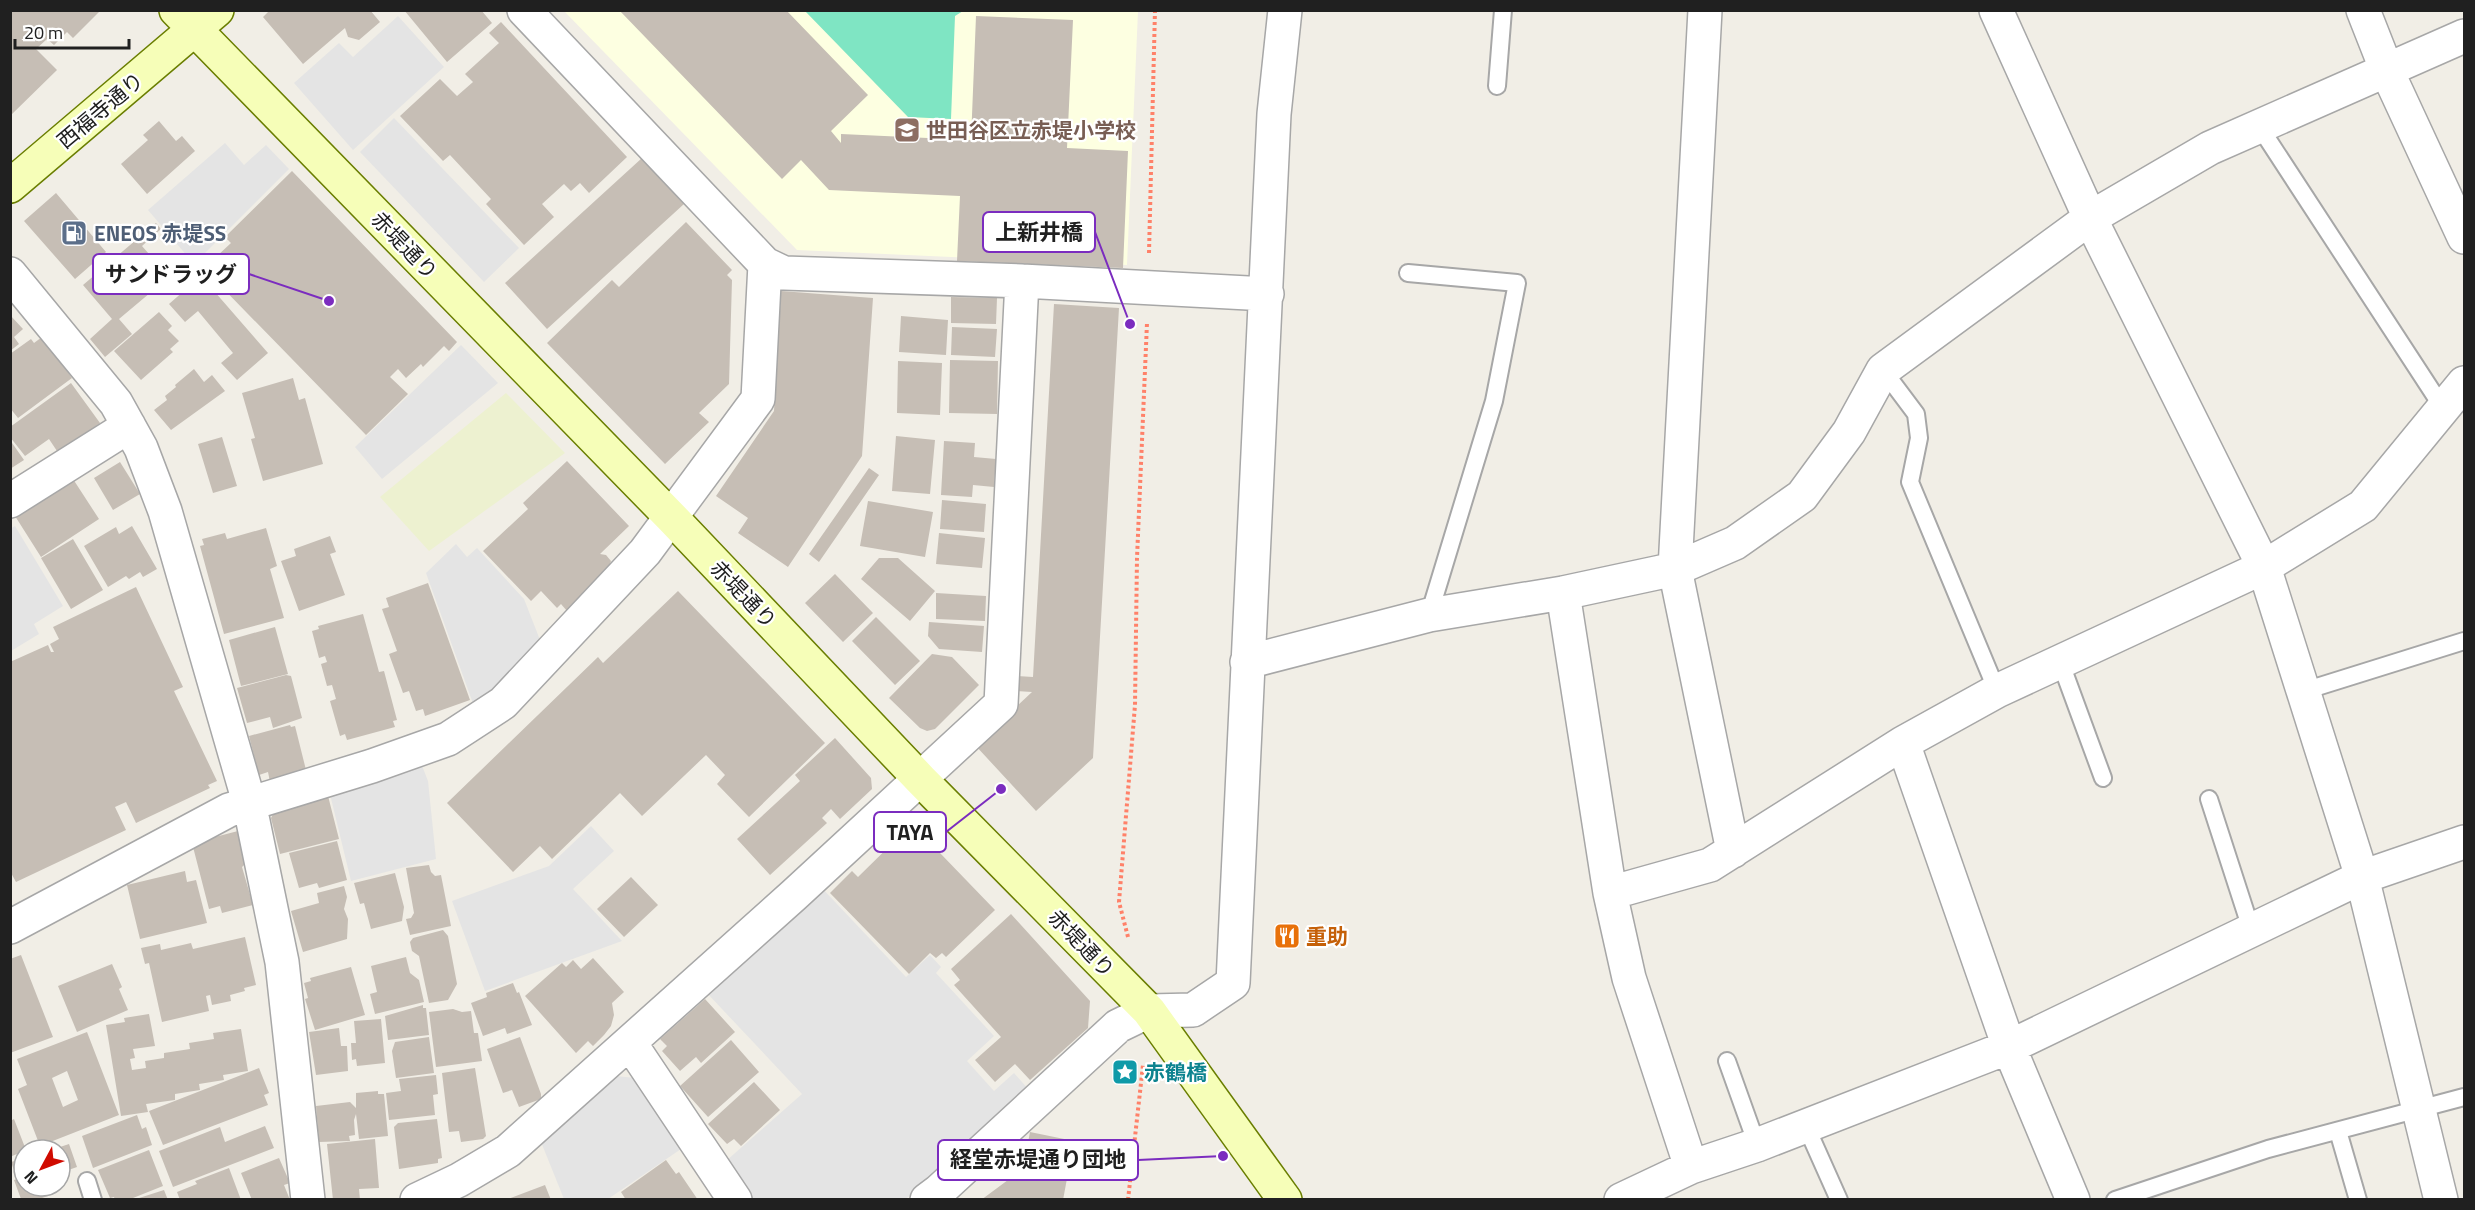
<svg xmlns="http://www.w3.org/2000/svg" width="2475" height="1210" font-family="'Titillium Web','Noto Sans JP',sans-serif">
	<rect width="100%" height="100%" fill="#f1eee6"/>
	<!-- education -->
	<path fill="#fdffe1" d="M564 11H1138L1127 265 797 250Z"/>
	<!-- farmland -->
	<path fill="#edf1d0" d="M506 393 565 453 429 551 380 497Z"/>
	<!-- pitch -->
	<path fill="#7fe5c3" d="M805 11H963L955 16 951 119 908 117Z"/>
	<!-- parking -->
	<path fill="#e4e4e4" d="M398 16 444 67 353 150 294 83 339 43 353 57Z
		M394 118 519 248 484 282 360 152Z
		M225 143 244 165 266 145 289 169 194 264 148 210Z
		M461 345 498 383 382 479 355 447Z
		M15 526 63 606 34 624 39 634 11 651 10 529Z
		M456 544 467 557 477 548 524 599 542 645 475 709 426 573Z
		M421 763 428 781 436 859 351 881 329 790Z
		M591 826 614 851 573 889 622 941 485 991 452 901 549 866Z
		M819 885 906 977 930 955 941 967 936 973 994 1036 967 1061 994 1091 1014 1073 1030 1091 923 1188 905 1199H751L726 1161 802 1094 706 992Z
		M616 1076 635 1078 681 1149 608 1199H564L541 1142Z"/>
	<!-- building -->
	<path fill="#c6beb5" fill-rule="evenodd" d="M10 10H101L73 38 67 32 54 45 47 39 36 49 57 70 10 116Z
		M270 10H370L380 22 359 40 348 37 345 28 303 64 263 17Z
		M404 10H481L492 23 447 62Z
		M619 10H786L868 95 831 131 841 143V134L971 140 976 16 1073 20 1067 148 1128 151 1123 268 957 261 960 196 829 190 801 160 782 179Z
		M501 22 627 157 589 193 580 183 571 191 564 184 542 204 554 217 524 245 486 204 491 199 450 155 443 161 400 116 440 79 457 96 473 82 465 74 499 43 489 33Z
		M159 121 176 141 182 136 195 151 147 194 121 164 148 140 143 135Z
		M642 158 684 204 547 329 505 283Z
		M292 171 457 342 449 351 444 346 423 367 421 364 406 378 398 369 390 377 408 394 366 435 211 276 223 265 216 257 231 243 225 237Z
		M56 193 106 252 75 279 24 221Z
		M686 222 732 270 727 275 732 280 729 384 699 413 709 422 665 464 547 343 612 280 619 287Z
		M156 223 161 229 142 246 169 277 119 319 132 334 105 357 90 339 112 319 83 285Z
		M201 276 268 353 237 380 221 363 233 353 198 311 185 322 169 304Z
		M781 291 873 298 862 456 788 567 738 533 748 518 716 496 774 411Z
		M951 297 997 298 996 324 951 323Z
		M1054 304 1119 308 1093 758 1036 811 975 745 1032 692 1016 691 1017 676 1033 677Z
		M159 312 172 326 168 330 179 341 170 349 173 352 141 380 114 351Z
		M10 315 23 329 14 337 19 344 10 351Z
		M901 316 948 320 946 355 899 352Z
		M952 327 997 329 995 357 951 355Z
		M42 337 72 378 18 418 10 408V354L31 339 34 343Z
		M950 360 998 361 997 414 949 413Z
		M898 361 942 363 940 415 897 413Z
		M194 369 204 382 212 375 225 391 171 430 154 410 167 400 165 396 176 387 175 385Z
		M293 378 299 400 305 398 323 464 263 481 251 439 255 438 242 393Z
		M71 383 100 423 59 454 49 439 25 456 10 437V427Z
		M896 436 935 440 930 494 892 491Z
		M222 437 237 486 213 493 198 444Z
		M10 440 24 460 10 469Z
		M944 441 975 443 974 457 996 459 994 487 973 485 972 497 941 495Z
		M567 461 629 526 600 554 606 555 611 561 609 566 599 576 601 578 567 611 561 604 557 608 541 591 531 601 483 551 528 509 523 503Z
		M120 462 140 494 113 510 94 478Z
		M869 468 879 475 819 562 809 554Z
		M73 479 99 519 41 557 15 516Z
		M942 500 986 504 984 532 940 529Z
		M868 501 933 512 925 557 860 546Z
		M132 526 157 569 143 577 140 572 129 579 126 576 108 587 84 546 116 527 119 534Z
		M266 528 277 566 270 569 284 618 224 634 200 546 204 545 202 539 225 533 227 539Z
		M939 533 985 538 982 568 936 564Z
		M330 536 336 552 330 554 345 595 299 611 281 561 296 556 294 549Z
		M73 539 103 590 71 609 41 558Z
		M879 558H898L935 591 910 621 861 579Z
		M835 574 873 613 843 642 805 603Z
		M428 583 470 700 425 716 423 709 416 711 409 691 403 693 389 654 397 651 382 609 389 607 386 598Z
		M136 587 183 687 174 691 217 781 208 785 210 788 136 823 126 802 115 807 126 830 16 882 10 871V662L48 645 51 652H54L50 644 59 639 53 627Z
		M678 591 825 743 749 817 717 784 725 775 706 755 642 816 620 793 552 859 540 846 513 872 447 803 598 657 603 663Z
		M936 593 986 596 985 621 936 619Z
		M363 614 379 672 384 671 397 720 393 721 395 727 347 740 345 734 340 736 330 701 336 699 332 685 327 686 321 664 327 662 325 656 319 658 312 631 319 629 318 626Z
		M876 617 920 661 895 685 852 641Z
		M929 622 984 626 982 652 939 649 928 636Z
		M275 627 288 674 241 686 229 640Z
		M932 654 952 657 979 685 935 729 927 731 920 728 889 698Z
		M286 675 291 676 302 718 273 728 270 717 247 723 237 688Z
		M290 725 291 727 295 726 306 770 270 782 268 772 259 775 249 736Z
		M835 738 871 778 872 789 840 819 831 809 822 818 827 823 770 875 737 839 800 781 795 775Z
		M327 792 339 839 280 854 271 818 279 803Z
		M912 824 995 910 946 957 942 953 936 958 930 953 909 974 830 893 852 871 858 877Z
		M238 831 247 862 242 867 253 905 222 913 220 906 209 909 192 843Z
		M337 841 347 880 319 888 317 883 299 888 289 853Z
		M429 865 431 872 435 876 441 875 451 926 410 935 406 919 411 918 414 913 406 868Z
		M185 871 187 882 196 880 207 923 140 939 127 885Z
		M395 873 404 907 402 921 371 929 364 903 360 904 354 883Z
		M631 877 658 905 624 937 597 909Z
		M344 886 347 897 344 909 348 919 347 939 303 952 291 911 319 903 317 893Z
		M1011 914 1090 1001 1088 1028 1030 1080 1015 1064 995 1082 975 1060 1001 1037 954 985 960 980 951 969Z
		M443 930 448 936 457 984 448 1000 429 1003 419 956 412 951 410 942 413 938Z
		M245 937 256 985 244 988 245 991 230 995 231 1001 212 1005 210 995 206 996 209 1011 162 1022 149 963 145 964 141 948 160 944 161 950 191 943 193 949Z
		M21 955 53 1037 10 1053V959Z
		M406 957 410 973 419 980 424 1002 375 1014 370 994 377 992 371 966Z
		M593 958 624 992 612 1003 614 1015 611 1026 604 1035 593 1046 588 1041 576 1053 525 996 562 963 566 967 573 960 581 969Z
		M112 964 122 987 119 989 128 1010 77 1032 58 986Z
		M351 967 365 1015 315 1030 305 999 308 998 304 983 311 981 310 978Z
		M513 983 517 993 519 992 532 1025 507 1034 505 1028 483 1036 471 1003 487 997 486 993Z
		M705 999 735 1032 701 1063 696 1057 680 1071 662 1051 667 1046 660 1039Z
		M423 1005V1008H426L429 1035 388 1040 385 1016Z
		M453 1009 462 1012 471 1011 474 1033H478L482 1061 436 1067 429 1012Z
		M149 1014 155 1046 133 1049 135 1058 130 1059 132 1070 146 1068 145 1061 164 1058V1053L190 1049 189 1043 214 1039 213 1033 241 1029 248 1071 223 1075 224 1080 199 1084 200 1090 175 1094V1100L146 1104 148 1112 121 1116 106 1025 125 1022 124 1018Z
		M381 1019 385 1063 357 1066 356 1059 352 1060 351 1043H356L354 1021Z
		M339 1028 341 1046H347L348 1071 316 1075 309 1032Z
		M87 1032 119 1115 40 1146 18 1089 27 1085 17 1059ZM67 1071 78 1100 63 1107 52 1078Z
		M429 1037 434 1073 396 1078 392 1051 395 1042Z
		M520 1037 541 1094V1099L519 1107 512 1090 503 1093 487 1049Z
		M731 1040 759 1072 708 1117 680 1086Z
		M259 1068 269 1093 264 1095 268 1105 163 1145 149 1111Z
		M475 1068 486 1136 483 1139 461 1142 459 1131 449 1132 442 1073Z
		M436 1075 438 1094 433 1095 435 1115 389 1120 386 1093 401 1091 399 1079Z
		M754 1082 780 1110 741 1146 734 1139 727 1144 708 1124Z
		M378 1091V1094H384L388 1136 359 1139 356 1114 354 1120 355 1135 349 1136 350 1141 319 1142 316 1106 350 1102 356 1108V1093Z
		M137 1115 142 1129 146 1127 152 1145 93 1168 82 1136Z
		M14 1119 26 1150 10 1157V1121Z
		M437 1119 442 1158 438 1159V1163L399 1169 394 1127 398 1123Z
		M265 1126 274 1148 173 1187 159 1151 220 1127 225 1142Z
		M1030 1132 1074 1141 1063 1200H981L1012 1177 1015 1163 1024 1164Z
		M375 1139 379 1188 359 1189 360 1200H333L327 1144Z
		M69 1144 77 1167 60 1173V1150H51Z
		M149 1150 163 1186 128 1200H115L114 1197 110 1198 98 1170Z
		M24 1158V1186H48L51 1195 36 1200 21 1199 14 1180 17 1179 11 1162Z
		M279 1158 290 1183 284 1185 290 1200H252L241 1173Z
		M666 1160 676 1174 679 1172 698 1200H626L621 1192Z
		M229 1168 241 1200H180L177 1192 197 1184 195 1181Z
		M545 1185 551 1200H508V1199Z
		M164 1190 168 1200H136V1199Z"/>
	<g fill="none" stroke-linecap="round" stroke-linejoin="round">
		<defs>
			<path id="lane" d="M1497 86 1503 10
				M2259 126 2443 408
				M1408 273 1517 283 1494 401 1429 615
				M1883 370 1916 414 1919 438 1910 482 1997 691
				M2060 661 2103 778
				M2304 691 2464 641
				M2209 799 2252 932
				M1727 1061 1757 1145
				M1806 1126 1839 1200
				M2338 1131 2358 1200
				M87 1181 93 1200
				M2115 1200 2268 1149 2464 1097"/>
			<path id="street" d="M524 10 765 264 784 273 1022 281 1267 294
				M1705 10 1675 569 1733 851
				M1996 10 2090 218 2264 567 2362 877 2441 1200
				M2363 10 2387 71 2464 237
				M10 274 116 403 141 448 165 511 249 802 282 962 308 1200
				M10 501 129 426
				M1563 593 1610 893 1629 978 1691 1167
				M1247 662 1429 615 1563 593 1675 569 1735 543 1802 496 1849 432 1883 370 2090 218 2210 148 2464 36
				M1903 743 2009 1047 2073 1200
				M1610 893 1710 865 1903 743 1997 691 2264 567 2363 506 2464 383
				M10 927 229 810 372 766 448 739 503 703 645 552 758 399 765 264
				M630 1043 735 1200
				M417 1200 459 1180 508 1151 794 895 1001 704 1022 281
				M927 1200 939 1191 1118 1026 1149 1011 1193 1010 1233 983 1274 114 1285 10
				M1621 1200 1691 1167 1757 1145 2009 1047 2362 877 2464 842"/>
			<path id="secondary" d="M176 10 672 518 921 780 1149 1011 1285 1200
				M10 186 217 10"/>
		</defs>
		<!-- lane casing -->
		<use href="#lane" stroke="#a7a7a7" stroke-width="20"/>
		<!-- street casing -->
		<use href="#street" stroke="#a7a7a7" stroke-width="36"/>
		<!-- secondary casing -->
		<use href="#secondary" stroke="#6a7e00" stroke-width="36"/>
		<!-- path -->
		<path stroke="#ff8169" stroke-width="4" stroke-dasharray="3 3" stroke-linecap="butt" d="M1149 253 1155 10
			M1128 937 1119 902 1135 705 1137 558 1147 323
			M1128 1200 1143 1065"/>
		<!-- lane -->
		<use href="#lane" stroke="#fff" stroke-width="16"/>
		<!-- street -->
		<use href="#street" stroke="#fff" stroke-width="33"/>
		<!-- secondary -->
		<use href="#secondary" stroke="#f6feb8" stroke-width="33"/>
	</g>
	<!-- icons -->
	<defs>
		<symbol id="school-square" viewBox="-11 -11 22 22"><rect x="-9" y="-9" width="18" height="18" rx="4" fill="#8d6e63" stroke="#fff"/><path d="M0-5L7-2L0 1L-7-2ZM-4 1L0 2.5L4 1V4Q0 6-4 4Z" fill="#fff"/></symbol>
		<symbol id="fuel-square" viewBox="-11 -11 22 22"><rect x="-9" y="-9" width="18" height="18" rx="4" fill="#5c6f8a" stroke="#fff"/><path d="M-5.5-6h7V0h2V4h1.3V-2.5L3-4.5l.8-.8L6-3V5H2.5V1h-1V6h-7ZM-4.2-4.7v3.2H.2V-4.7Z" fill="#fff"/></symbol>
		<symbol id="restaurant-square" viewBox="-11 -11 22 22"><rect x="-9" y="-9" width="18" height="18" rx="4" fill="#e8710a" stroke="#fff"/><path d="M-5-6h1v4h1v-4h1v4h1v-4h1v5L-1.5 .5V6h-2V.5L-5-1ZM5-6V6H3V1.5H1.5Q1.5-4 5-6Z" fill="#fff"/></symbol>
		<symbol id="sight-square" viewBox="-11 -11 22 22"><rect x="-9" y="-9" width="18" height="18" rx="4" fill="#0f9aa8" stroke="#fff"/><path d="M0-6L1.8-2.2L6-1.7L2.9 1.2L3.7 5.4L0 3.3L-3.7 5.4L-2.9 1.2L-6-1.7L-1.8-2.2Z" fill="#fff"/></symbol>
	</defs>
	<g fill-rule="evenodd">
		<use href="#school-square" x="892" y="115" width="30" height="30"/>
		<use href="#fuel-square" x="59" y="218" width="30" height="30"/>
		<use href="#restaurant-square" x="1272" y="921" width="30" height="30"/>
		<use href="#sight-square" x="1110" y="1057" width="30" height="30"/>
	</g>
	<g text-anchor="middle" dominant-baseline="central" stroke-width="4.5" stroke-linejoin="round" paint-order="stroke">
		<!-- street labels -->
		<g font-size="21" fill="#202020" stroke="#fff">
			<text transform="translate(100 110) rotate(-40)">西福寺通り</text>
			<text transform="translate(405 245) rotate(46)">赤堤通り</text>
			<text transform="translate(744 594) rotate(46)">赤堤通り</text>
			<text transform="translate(1082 943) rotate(46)">赤堤通り</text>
		</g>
		<!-- education labels -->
		<g font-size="21" font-weight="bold" fill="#785e54" stroke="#fff" text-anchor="start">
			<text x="926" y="130">世田谷区立赤堤小学校</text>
		</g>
		<!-- service labels -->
		<g font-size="21" font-weight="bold" fill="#4e5e75" stroke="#fff" text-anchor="start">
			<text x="94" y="233">ENEOS 赤堤SS</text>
		</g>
		<!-- food labels -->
		<g font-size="21" font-weight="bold" fill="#c56008" stroke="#fff" text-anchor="start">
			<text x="1306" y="936">重助</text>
		</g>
		<!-- culture labels -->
		<g font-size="21" font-weight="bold" fill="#0d838f" stroke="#fff" text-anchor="start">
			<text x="1144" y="1072">赤鶴橋</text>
		</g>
	</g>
	<!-- callouts -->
	<path fill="none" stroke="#7b2cbf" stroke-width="2" d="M1130 324L1095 232M329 301L249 274M1001 789L946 832M1223 1156L1138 1160"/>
	<g fill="#7b2cbf" stroke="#fff" stroke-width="2">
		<circle cx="1130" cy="324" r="6"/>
		<circle cx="329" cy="301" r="6"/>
		<circle cx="1001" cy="789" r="6"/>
		<circle cx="1223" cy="1156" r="6"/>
	</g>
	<g fill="#fff" stroke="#7b2cbf" stroke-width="2">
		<rect x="983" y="212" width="112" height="40" rx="6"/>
		<rect x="93" y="254" width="156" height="40" rx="6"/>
		<rect x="874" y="812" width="72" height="40" rx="6"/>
		<rect x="938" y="1140" width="200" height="40" rx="6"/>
	</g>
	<g font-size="22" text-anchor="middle" font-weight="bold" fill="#202020">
		<text x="1039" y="240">上新井橋</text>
		<text x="171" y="282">サンドラッグ</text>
		<text x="910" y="840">TAYA</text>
		<text x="1038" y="1167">経堂赤堤通り団地</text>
	</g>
	<!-- border -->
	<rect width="2475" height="1210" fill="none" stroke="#202020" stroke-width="24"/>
	<!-- north arrow -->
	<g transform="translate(42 1168) rotate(229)"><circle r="28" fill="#ffffff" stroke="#a6a6a6" stroke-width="1.5"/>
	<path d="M0-4.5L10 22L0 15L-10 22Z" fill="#d00b00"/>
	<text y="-9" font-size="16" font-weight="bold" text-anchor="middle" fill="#202020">N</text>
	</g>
	<!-- scale -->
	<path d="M15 39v9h114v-9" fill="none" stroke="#202020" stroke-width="3"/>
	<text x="24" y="39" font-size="18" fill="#202020" stroke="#ffffff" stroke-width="4.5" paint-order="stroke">20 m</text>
</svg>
